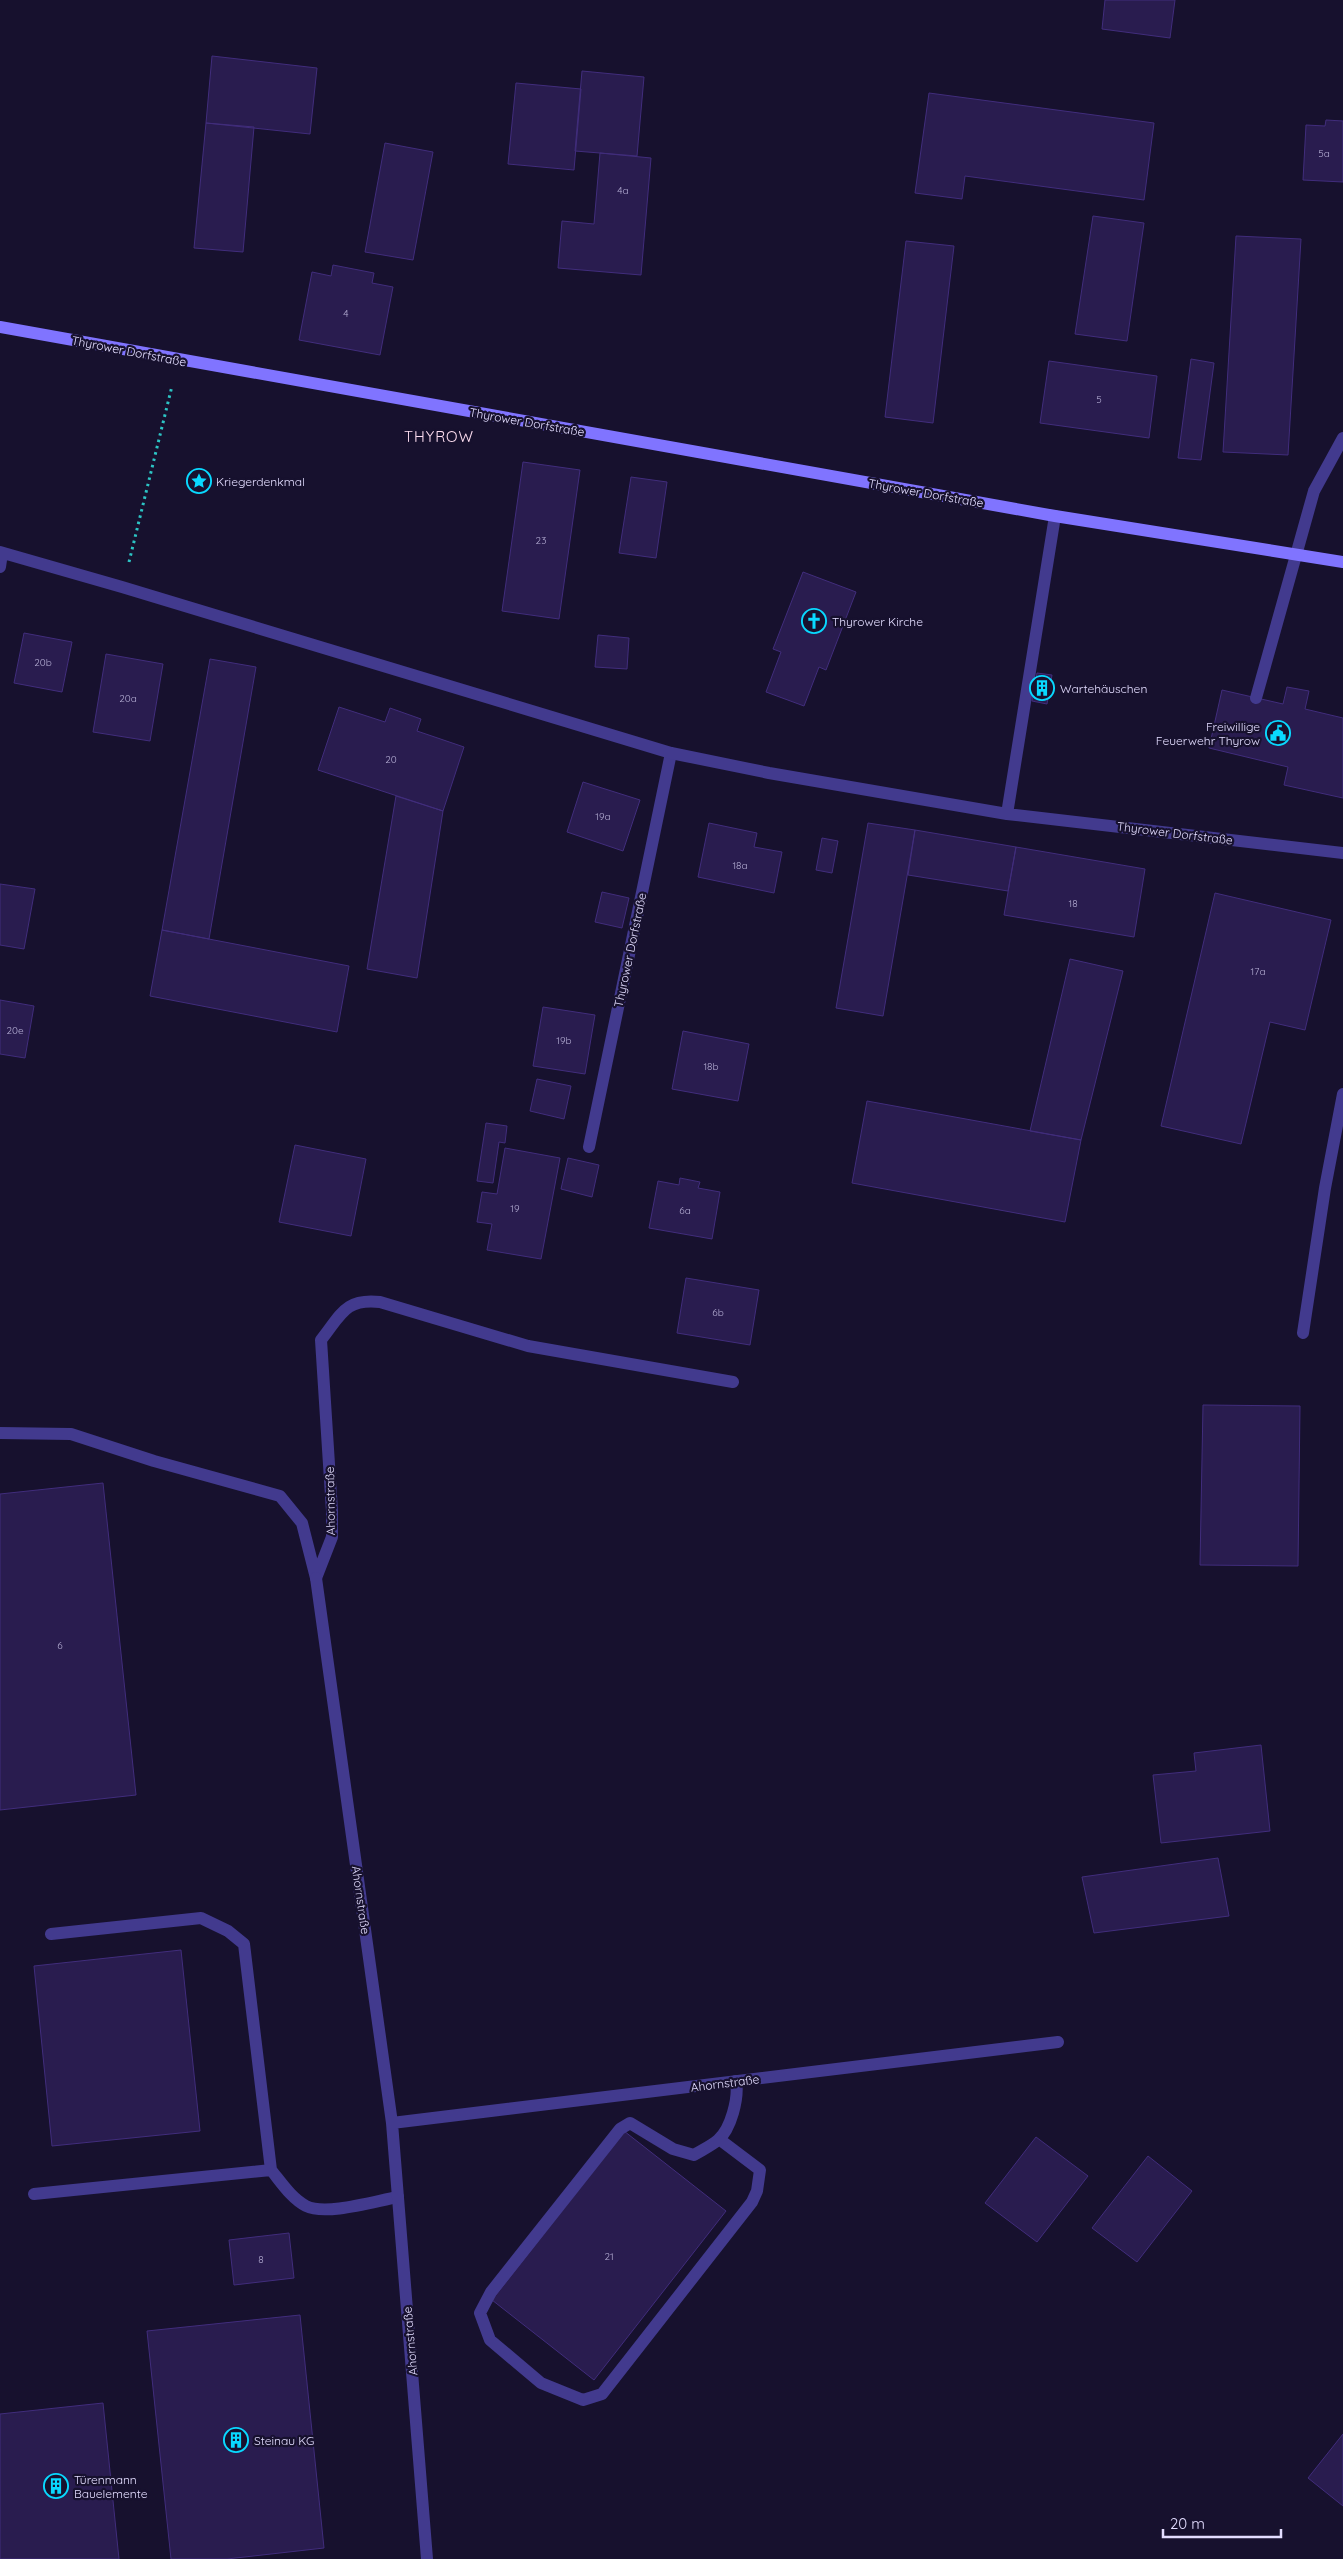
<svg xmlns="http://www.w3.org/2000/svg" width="1343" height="2559" font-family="Quicksand,sans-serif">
	<rect width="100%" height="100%" fill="#17112e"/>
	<!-- building -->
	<path fill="#291c4f" stroke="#412d7c" d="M1105 0H1175L1170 38 1102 29Z
		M212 56 317 68 310 134 206 123Z
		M582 71 644 77 637 156 575 151Z
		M516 83 581 89 574 170 508 164Z
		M929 93 1154 123 1144 200 965 176 962 199 915 193Z
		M1326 120 1343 121V182L1303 180 1306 125 1325 126Z
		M206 123 254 127 243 252 194 248Z
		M385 143 433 152 413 260 365 252Z
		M600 153 651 158 641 275 558 268 562 221 594 224Z
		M1093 216 1144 223 1127 341 1075 334Z
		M1236 236 1301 239 1288 455 1223 452Z
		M906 241 954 246 933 423 885 417Z
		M333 265 374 273 372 283 393 287 380 355 299 340 312 272 331 276Z
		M1191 359 1214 363 1201 460 1178 458Z
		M1049 361 1157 376 1149 438 1040 423Z
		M523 462 580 470 559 619 502 611Z
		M631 477 667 482 656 558 619 553Z
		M803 572 856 592 826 670 819 667 804 706 766 692 781 652 773 649Z
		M24 633 72 642 62 692 14 683Z
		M598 635 629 638 627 669 595 667Z
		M106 654 163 664 150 741 93 732Z
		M210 659 256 667 209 939 162 930Z
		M1037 673 1052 675 1047 704 1032 701Z
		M1287 687 1309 691 1305 709 1343 718V798L1284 785 1288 767 1209 748 1222 690 1283 704Z
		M339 707 385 722 390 708 421 719 417 731 464 747 443 811 318 770Z
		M583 782 640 800 623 851 567 832Z
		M396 796 443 811 417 978 367 969Z
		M709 823 757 833 754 847 782 852 774 893 698 877Z
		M868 823 915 830 883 1016 836 1008Z
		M915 830 1016 847 1008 891 908 875Z
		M822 838 838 841 832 873 816 870Z
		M1016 847 1145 869 1134 937 1004 915Z
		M0 884 35 889 24 949 0 945Z
		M602 892 629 898 622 928 595 922Z
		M1215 893 1331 920 1305 1030 1270 1022 1241 1144 1161 1126Z
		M162 930 349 966 337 1032 150 996Z
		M1070 959 1123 971 1081 1140 1030 1131Z
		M0 1000 34 1006 25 1058 0 1054Z
		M543 1007 595 1015 585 1074 533 1066Z
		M683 1031 749 1044 738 1101 672 1089Z
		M537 1079 571 1086 564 1119 530 1111Z
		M867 1101 1081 1140 1065 1222 852 1183Z
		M486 1123 507 1126 505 1143 499 1142 493 1183 477 1181Z
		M295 1145 366 1159 351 1236 279 1222Z
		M505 1148 560 1158 541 1259 487 1250 492 1224 477 1222 482 1192 497 1194Z
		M568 1158 599 1165 592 1197 561 1189Z
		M680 1178 700 1182 698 1188 720 1192 712 1239 649 1228 658 1181 679 1185Z
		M686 1278 759 1290 750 1345 677 1333Z
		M1203 1405 1300 1406 1298 1566 1200 1565Z
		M103 1483 136 1795 0 1810V1494Z
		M1261 1745 1270 1831 1161 1843 1153 1775 1196 1771 1194 1753Z
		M1218 1858 1229 1916 1094 1933 1082 1877Z
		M181 1950 200 2131 52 2146 34 1966Z
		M624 2131 726 2211 594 2380 492 2300Z
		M1036 2137 1088 2176 1037 2242 985 2203Z
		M1148 2156 1192 2191 1137 2262 1092 2228Z
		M289 2233 294 2278 234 2285 229 2240Z
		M300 2315 324 2548 227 2559H171L147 2331Z
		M103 2403 119 2559H0V2414Z
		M1343 2434V2506L1308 2478Z"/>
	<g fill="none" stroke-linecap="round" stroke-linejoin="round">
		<!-- path -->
		<path stroke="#2cc4c4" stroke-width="3" stroke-dasharray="2.5 4" stroke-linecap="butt" d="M129 562 172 386"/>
		<!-- service -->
		<path stroke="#423a8e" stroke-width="12" d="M1256 698 1314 491 1343 438
			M589 1147 671 753
			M1303 1333 1325 1188 1343 1094
			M0 1433 71 1434 154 1461 280 1496 302 1523 316 1578
			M316 1578 332 1537V1511L321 1340C341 1315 345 1298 380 1302L528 1346 733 1382
			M51 1934 201 1918 228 1931 244 1944 271 2170
			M719 2139 760 2170 757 2191 752 2202 602 2394 583 2400 541 2383 490 2340 480 2313 491 2292 620 2129 630 2123 673 2149 694 2155C702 2150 711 2146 718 2140 731 2129 739 2098 736 2081
			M34 2194 271 2170C281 2182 291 2198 306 2206 326 2216 375 2201 398 2197"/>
		<!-- minor -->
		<path stroke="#423a8e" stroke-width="12" d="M0 552 122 587 671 753 769 773 1007 814 1343 853
			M0 567 2 553
			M1007 814 1055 516
			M316 1578 392 2123 427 2559
			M392 2123 1058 2042"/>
		<!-- secondary -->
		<path stroke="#8074ff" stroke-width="12" d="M0 327 1055 516 1343 562"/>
	</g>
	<!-- icons -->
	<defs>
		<symbol id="sight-ring" viewBox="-11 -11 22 22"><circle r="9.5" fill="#17112e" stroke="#09d9ff" stroke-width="1.5"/><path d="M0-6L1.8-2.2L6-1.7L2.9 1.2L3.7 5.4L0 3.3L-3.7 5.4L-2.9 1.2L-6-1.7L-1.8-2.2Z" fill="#09d9ff"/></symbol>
		<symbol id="church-ring" viewBox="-11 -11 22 22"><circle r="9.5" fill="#17112e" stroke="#09d9ff" stroke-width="1.5"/><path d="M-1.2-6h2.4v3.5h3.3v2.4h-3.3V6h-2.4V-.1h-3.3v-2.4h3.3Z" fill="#09d9ff"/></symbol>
		<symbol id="building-ring" viewBox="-11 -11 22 22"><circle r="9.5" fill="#17112e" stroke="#09d9ff" stroke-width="1.5"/><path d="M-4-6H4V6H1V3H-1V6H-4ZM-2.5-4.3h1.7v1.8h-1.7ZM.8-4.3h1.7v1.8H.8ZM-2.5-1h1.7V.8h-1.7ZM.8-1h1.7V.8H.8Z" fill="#09d9ff"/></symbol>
		<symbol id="civic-ring" viewBox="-11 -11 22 22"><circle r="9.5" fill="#17112e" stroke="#09d9ff" stroke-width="1.5"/><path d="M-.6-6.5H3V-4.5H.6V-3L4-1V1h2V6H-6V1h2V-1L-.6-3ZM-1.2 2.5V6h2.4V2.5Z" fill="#09d9ff"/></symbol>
	</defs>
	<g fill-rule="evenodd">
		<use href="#sight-ring" x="185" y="467" width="28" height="28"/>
		<use href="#church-ring" x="800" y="607" width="28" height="28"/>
		<use href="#building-ring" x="1028" y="674" width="28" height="28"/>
		<use href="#civic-ring" x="1264" y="719" width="28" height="28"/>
		<use href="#building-ring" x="222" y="2426" width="28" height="28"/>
		<use href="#building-ring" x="42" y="2472" width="28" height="28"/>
	</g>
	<g text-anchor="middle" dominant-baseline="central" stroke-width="4.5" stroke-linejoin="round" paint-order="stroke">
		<!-- number labels -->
		<g font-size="10" fill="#b4add3">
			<text x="1324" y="153">5a</text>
			<text x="623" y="190">4a</text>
			<text x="346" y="313">4</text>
			<text x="1099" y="399">5</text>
			<text x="541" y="540">23</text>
			<text x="43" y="662">20b</text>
			<text x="128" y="698">20a</text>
			<text x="391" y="759">20</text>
			<text x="603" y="816">19a</text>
			<text x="740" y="865">18a</text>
			<text x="1073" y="903">18</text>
			<text x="1258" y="971">17a</text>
			<text x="15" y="1030">20e</text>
			<text x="564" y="1040">19b</text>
			<text x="711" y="1066">18b</text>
			<text x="515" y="1208">19</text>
			<text x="685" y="1210">6a</text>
			<text x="718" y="1312">6b</text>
			<text x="60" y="1645">6</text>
			<text x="609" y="2256">21</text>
			<text x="261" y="2259">8</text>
		</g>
		<!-- street labels -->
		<g font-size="12" fill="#e3ddff" stroke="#17112e">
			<text transform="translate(129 351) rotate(11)">Thyrower Dorfstraße</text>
			<text transform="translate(527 422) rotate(10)">Thyrower Dorfstraße</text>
			<text transform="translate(926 493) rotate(10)">Thyrower Dorfstraße</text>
			<text transform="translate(1175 833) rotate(7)">Thyrower Dorfstraße</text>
			<text transform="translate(630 950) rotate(-78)">Thyrower Dorfstraße</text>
			<text transform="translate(330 1501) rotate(-91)">Ahornstraße</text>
			<text transform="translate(361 1900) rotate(82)">Ahornstraße</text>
			<text transform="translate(725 2083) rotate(-7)">Ahornstraße</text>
			<text transform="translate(410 2341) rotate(-95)">Ahornstraße</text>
		</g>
		<!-- poi labels -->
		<g font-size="12" fill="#e3ddff" stroke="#17112e" text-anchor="start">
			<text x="216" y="481">Kriegerdenkmal</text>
			<text x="832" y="621">Thyrower Kirche</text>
			<text x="1060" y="688">Wartehäuschen</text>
			<text x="1260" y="726" text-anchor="end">Freiwillige<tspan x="1260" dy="14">Feuerwehr Thyrow</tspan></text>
			<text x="254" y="2440">Steinau KG</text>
			<text x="74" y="2479">Türenmann<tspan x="74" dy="14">Bauelemente</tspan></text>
		</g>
		<!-- quarter labels -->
		<g font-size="15" letter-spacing="1" fill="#ffdff2" stroke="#17112e">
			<text x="439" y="436">THYROW</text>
		</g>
	</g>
	<!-- scale -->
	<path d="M1163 2529v8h118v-8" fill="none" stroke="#e3ddff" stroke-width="2.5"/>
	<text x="1170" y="2529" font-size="15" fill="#e3ddff" stroke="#17112e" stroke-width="4" paint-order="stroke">20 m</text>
</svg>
